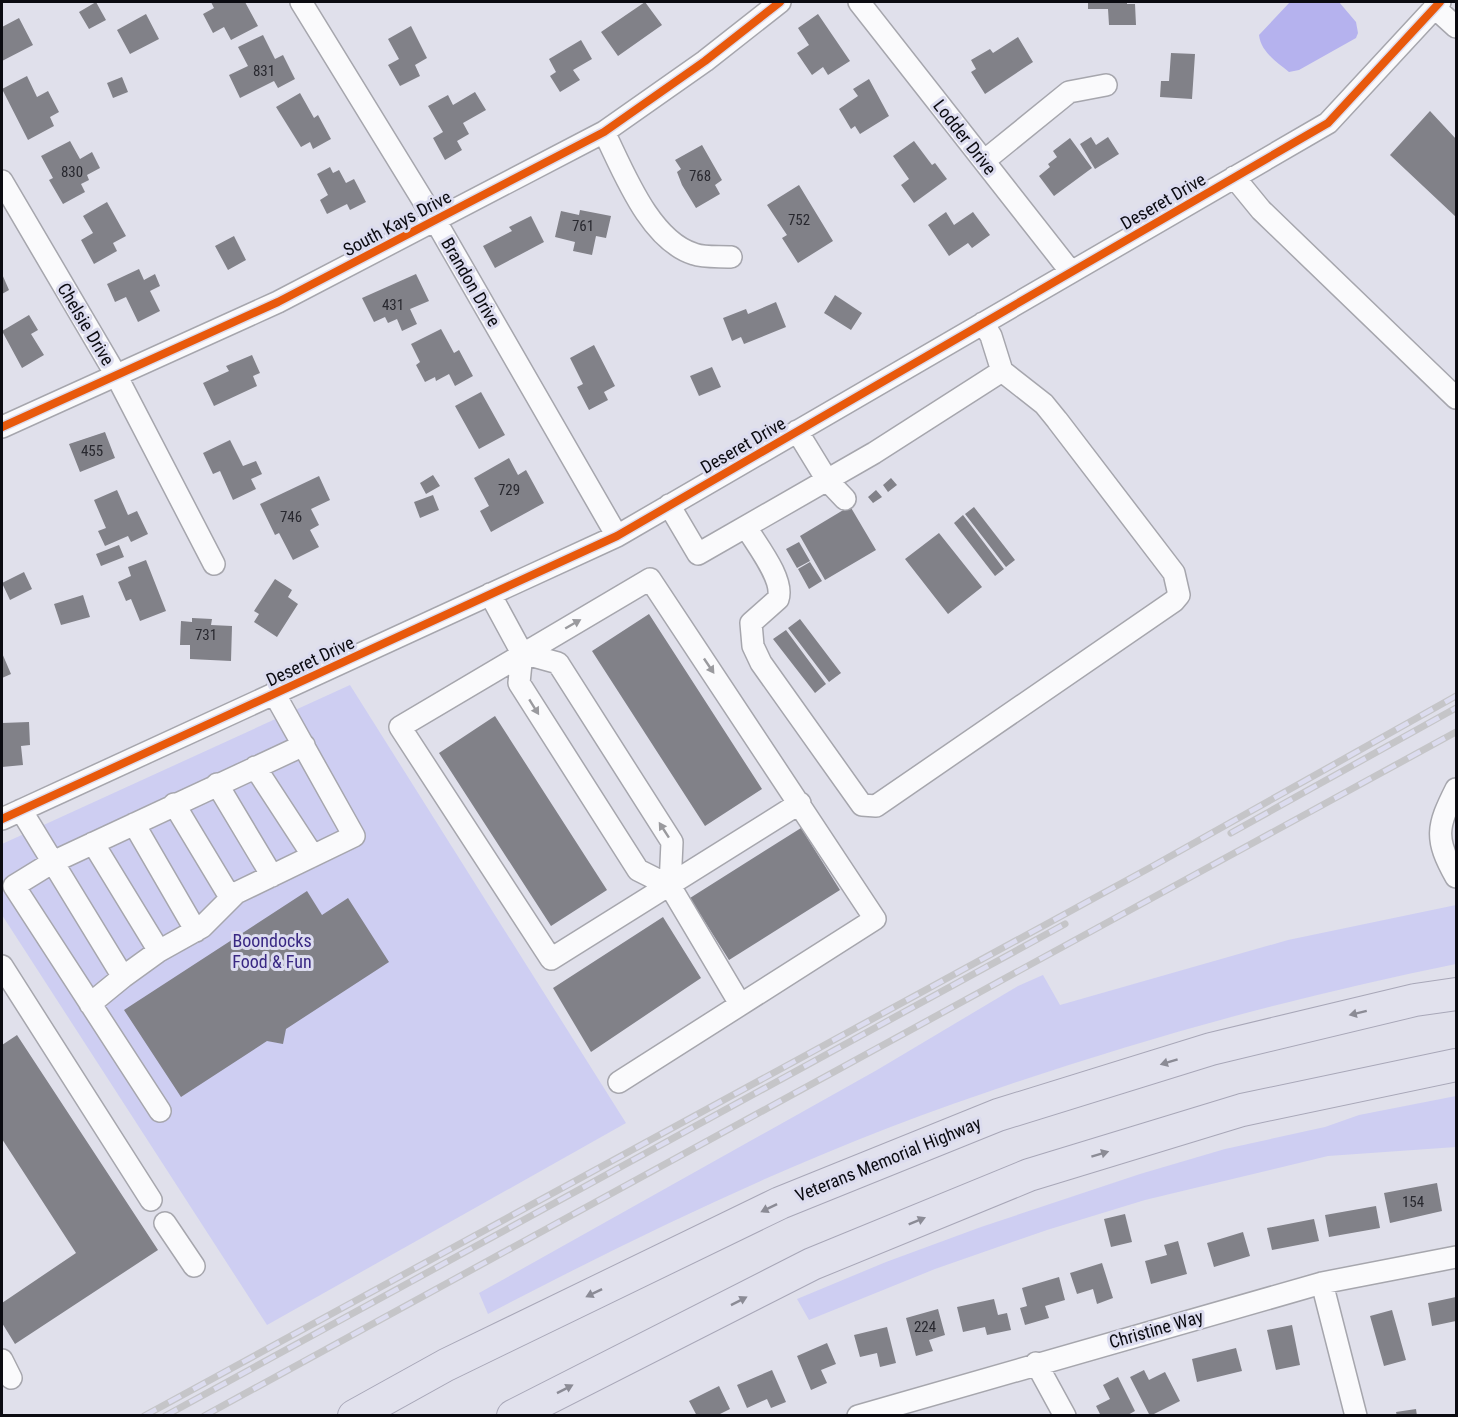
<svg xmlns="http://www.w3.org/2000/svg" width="1458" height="1417" font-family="'Roboto Condensed',sans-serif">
	<rect width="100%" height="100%" fill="#e0e0eb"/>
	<!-- green -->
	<path fill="#cecef2" d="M350 685 626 1123 267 1325 2 915V844Z
		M1456 905V964C1263 1003 1073 1058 888 1128 751 1181 618 1246 488 1314L479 1293 877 1070 1018 986 1043 975 1060 1005 1288 940Z
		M1456 1096V1147L1328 1156 1145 1200 1047 1230 935 1269 809 1320 797 1299 886 1262 981 1227 1140 1174 1225 1149 1325 1127 1359 1115Z"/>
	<!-- water -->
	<path fill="#b5b2ee" d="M1290 2H1339L1356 22 1358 33 1356 38 1299 70 1289 72C1276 61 1261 52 1259 35Z"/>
	<!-- building -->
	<path fill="#818188" d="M96 2 106 20 89 29 79 12Z
		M211 2H245L258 26 231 40 224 27 213 33 203 14 214 8Z
		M645 2 662 25 618 56 601 32Z
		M1088 2H1127V4H1135L1136 25H1109L1108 9H1088Z
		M146 14 159 39 130 54 117 30Z
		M818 14 850 61 828 75 823 67 812 75 797 53 809 45 798 28Z
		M19 18 33 45 2 61V27Z
		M411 26 427 58 415 65 420 76 400 86 388 65 399 59 388 39Z
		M263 35 275 59 283 55 295 79 278 88 274 81 240 98 229 75 248 66 238 47Z
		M1018 37 1033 62 985 94 971 72 976 69 971 60 990 49 993 53Z
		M581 40 592 59 573 70 580 80 560 92 550 76 556 72 549 59Z
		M1171 53 1195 54 1192 99 1160 97 1161 81H1169Z
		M27 76 37 97 48 91 59 112 50 117 54 126 28 140 2 89Z
		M122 77 128 92 113 98 107 83Z
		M869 79 889 116 860 134 855 126 851 129 839 109 858 96 853 89Z
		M475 92 486 110 463 123 469 134 457 141 462 150 445 160 433 138 443 132 428 106 448 95 453 105Z
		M300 93 314 118 318 115 331 139 313 149 310 142 301 147 276 107Z
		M1430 111 1456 139V217L1390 155Z
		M1091 137 1096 145 1108 137 1119 154 1095 169 1080 144Z
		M1070 138 1092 168 1054 196 1039 176 1050 167 1048 164 1057 157 1053 151Z
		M70 141 80 159 92 152 100 168 87 175 89 180 81 184 85 192 63 204 49 180 53 178 41 156Z
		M914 141 932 165 935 163 947 179 914 203 901 185 909 179 893 156Z
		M702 145 722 180 715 185 720 194 696 208 682 185 677 172 681 169 675 160Z
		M330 167 333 173 339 170 346 183 354 179 366 202 350 210 347 204 327 214 320 200 328 195 317 174Z
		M799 185 833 241 798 263 782 238 787 235 767 205Z
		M107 202 126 236 113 243 117 251 94 264 81 240 93 233 83 216Z
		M580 210 611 216 606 238 596 236 592 255 573 251 575 242 555 237 561 211 579 215Z
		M946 212 954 225 973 212 990 235 972 248 968 243 949 256 928 225Z
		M531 216 544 242 495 268 483 246 512 231 509 227Z
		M234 236 246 260 228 270 215 246Z
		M139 269 144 280 155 274 160 286 150 291 160 311 138 322 126 297 115 302 107 284Z
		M2 274 9 290 2 294Z
		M416 274 429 301 410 309 417 324 402 331 397 319 388 323 385 317 374 322 362 298Z
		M835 295 862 313 851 330 824 313Z
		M776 302 786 327 744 344 741 337 732 341 723 318 746 309 748 314Z
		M29 315 38 330 31 334 44 355 22 368 2 331Z
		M441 329 454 353 459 350 473 376 455 386 449 374 436 381 435 377 425 382 416 365 420 362 411 344Z
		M594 345 615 386 604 392 608 400 589 410 577 387 583 384 570 358Z
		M252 355 260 373 253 376 257 386 214 406 203 383 229 371 226 366Z
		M712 367 721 387 699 396 690 376Z
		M481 392 505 435 479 449 455 406Z
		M105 432 115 458 80 472 69 444Z
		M230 440 243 466 256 461 262 474 251 479 256 489 233 500 220 471 213 474 203 453Z
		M509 458 518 475 526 470 544 503 491 532 480 511 489 506 474 478Z
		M433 475 440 486 426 494 420 483Z
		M319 476 330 500 311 509 319 525 310 530 319 547 293 560 279 533 275 535 260 504Z
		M891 478 897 485 888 492 883 485Z
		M117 490 128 515 137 511 148 534 131 542 128 536 105 546 98 531 106 528 94 500Z
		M876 490 882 497 873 503 868 497Z
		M433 495 439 510 420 518 414 502Z
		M850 506 876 550 825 580 800 536Z
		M974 507 1015 560 1006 567 965 514Z
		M963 515 1004 569 995 576 954 523Z
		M939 533 982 587 948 614 905 559Z
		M799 542 810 561 797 568 786 549Z
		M119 545 124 557 101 566 96 554Z
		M146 560 166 611 140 621 131 599 126 601 118 582 131 576 128 567Z
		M810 562 822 581 809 589 798 569Z
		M24 572 32 589 10 600 2 583Z
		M275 579 292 590 288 597 298 604 277 637 254 622 259 614 254 611Z
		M83 595 90 617 61 625 54 604Z
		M649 614 762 789 705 826 592 651Z
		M192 618 212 619 211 625 232 626 231 661 190 659V645H180L181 621 192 622Z
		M800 619 841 673 829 682 788 628Z
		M786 630 826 684 815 693 773 639Z
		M2 653 11 674 2 678Z
		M495 716 607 890 551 926 439 753Z
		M29 722 30 745 21 746 23 765 2 767V723Z
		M801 828 840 890 729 960 690 898Z
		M307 891 322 915 348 898 389 962 286 1029 283 1044 267 1041 181 1097 124 1010Z
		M663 917 701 978 591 1052 553 988Z
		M17 1035 158 1250 15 1344 2 1323V1303L76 1253 2 1139V1045Z
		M1437 1183 1442 1211 1390 1223 1384 1193Z
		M1376 1206 1380 1228 1329 1237 1325 1215Z
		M1125 1214 1132 1242 1111 1247 1104 1219Z
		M1314 1219 1319 1241 1272 1250 1267 1228Z
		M1243 1232 1250 1256 1214 1267 1207 1243Z
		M1178 1241 1187 1274 1151 1284 1145 1261 1167 1255 1164 1245Z
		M1102 1263 1113 1298 1097 1304 1093 1289 1077 1294 1070 1273Z
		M1059 1277 1065 1300 1045 1306 1049 1318 1025 1325 1020 1308 1027 1306 1022 1288Z
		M1456 1297V1321L1432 1326 1428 1303Z
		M994 1299 998 1315 1007 1313 1011 1330 987 1335 985 1327 963 1332 957 1307Z
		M938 1309 945 1335 929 1340 933 1351 916 1356 906 1318Z
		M1392 1310 1406 1360 1384 1366 1370 1316Z
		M1292 1325 1300 1365 1276 1370 1267 1330Z
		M887 1327 896 1363 880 1367 877 1353 860 1357 854 1335Z
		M827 1343 836 1364 821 1370 827 1383 811 1390 797 1356Z
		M1236 1348 1242 1371 1197 1382 1192 1359Z
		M772 1370 786 1402 771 1408 767 1399 747 1408 737 1385Z
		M1144 1370 1149 1380 1165 1372 1180 1401 1150 1416 1130 1377Z
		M1118 1377 1135 1411 1126 1416H1101L1096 1406 1110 1399 1103 1385Z
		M719 1386 730 1409 716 1416H697L689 1401Z
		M1416 1409 1417 1416H1397L1396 1412Z"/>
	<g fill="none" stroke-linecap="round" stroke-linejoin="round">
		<defs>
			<path id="minor" d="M301 2 435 220 617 536
				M859 2 1071 272
				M1434 7 1456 27
				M604 132C623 170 649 240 694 254 705 258 720 256 731 257
				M984 161 1069 92 1106 85
				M1234 177 1261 210 1456 398
				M2 181 116 375 214 564
				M2 427 278 302 604 132 705 61 780 2
				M797 431 827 480 845 499
				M669 505 698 554 874 453 1002 371 991 336 983 323
				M746 527C756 544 785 580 778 599L751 623 753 646 761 663 862 805 876 806 1174 601 1179 595 1174 573 1057 420 1044 404 1002 371
				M490 594 522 653 519 683 638 870 670 886 740 1004
				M522 653 558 663 672 842 670 886
				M255 767 313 856
				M217 784 272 876
				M1456 789C1437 827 1434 838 1456 877
				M174 804 230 897
				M21 810 123 977 159 951 202 927 236 893 354 836 274 693
				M2 819 617 536 1328 123 1440 2
				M134 824 196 931
				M93 843 159 951
				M2 966 151 1200
				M90 1004 123 977
				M619 1082 875 919 650 579 400 727 551 959 800 803
				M160 1111 14 886 53 862 304 745
				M165 1223 194 1266
				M1322 1283 1356 1416
				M2 1360 11 1378
				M1036 1363 1065 1416
				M858 1416 1322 1283 1456 1257"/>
			<path id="highway" d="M354 1416 446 1365 780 1203 998 1115 1211 1049 1415 1000 1456 994
				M513 1416 812 1264 1029 1175 1242 1110 1456 1065"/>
		</defs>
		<!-- minor casing -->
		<use href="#minor" stroke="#a6a6ad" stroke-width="24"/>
		<!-- highway casing -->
		<use href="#highway" stroke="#a8a7b8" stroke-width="34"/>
		<!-- minor -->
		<use href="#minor" stroke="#fafafc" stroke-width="21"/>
		<!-- highway -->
		<use href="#highway" stroke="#e1e1ed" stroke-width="32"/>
		<defs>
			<path id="rail" d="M1231 833 1456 708
				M144 1416 1153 866 1456 696
				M165 1416 1065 924
				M204 1416 1456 732"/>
		</defs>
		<!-- rail casing -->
		<use href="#rail" stroke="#c5c5c8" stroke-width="7"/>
		<!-- rail -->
		<use href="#rail" stroke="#dcdcef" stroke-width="4.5" stroke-dasharray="14" stroke-linecap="butt"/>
		<defs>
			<path id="cycleway" d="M2 427 278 302 604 132 705 61 780 2
				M2 819 617 536 1328 123 1440 2"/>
		</defs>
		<!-- cycleway casing -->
		<use href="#cycleway" stroke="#dcdcef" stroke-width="11"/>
		<!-- cycleway -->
		<use href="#cycleway" stroke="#e8590c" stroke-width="8"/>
	</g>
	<!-- one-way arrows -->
	<defs><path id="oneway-solid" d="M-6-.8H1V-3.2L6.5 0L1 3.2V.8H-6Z" transform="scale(1.5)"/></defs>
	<g fill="#9a9a9e">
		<use href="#oneway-solid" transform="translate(573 624) rotate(-30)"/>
		<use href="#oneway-solid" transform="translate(709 666) rotate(56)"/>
		<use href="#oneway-solid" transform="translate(534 707) rotate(58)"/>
		<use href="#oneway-solid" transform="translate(664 830) rotate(-123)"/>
	</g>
	<g fill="#8b8b95">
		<use href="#oneway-solid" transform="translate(1358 1013) rotate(166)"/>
		<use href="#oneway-solid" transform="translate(1169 1062) rotate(163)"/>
		<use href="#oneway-solid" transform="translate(1100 1154) rotate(-17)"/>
		<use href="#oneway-solid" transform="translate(769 1208) rotate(154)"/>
		<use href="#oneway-solid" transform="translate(917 1221) rotate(-22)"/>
		<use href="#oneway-solid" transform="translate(594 1293) rotate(154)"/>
		<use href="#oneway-solid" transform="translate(739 1301) rotate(-27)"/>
		<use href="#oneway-solid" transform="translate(565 1389) rotate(-27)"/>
	</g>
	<g text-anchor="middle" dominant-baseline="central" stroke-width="6" stroke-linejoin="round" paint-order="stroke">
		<!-- number labels -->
		<g font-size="15" fill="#28282f">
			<text x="264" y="71">831</text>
			<text x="72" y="172">830</text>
			<text x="700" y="176">768</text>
			<text x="799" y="220">752</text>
			<text x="583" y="226">761</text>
			<text x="393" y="305">431</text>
			<text x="92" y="451">455</text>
			<text x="509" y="490">729</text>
			<text x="291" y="517">746</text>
			<text x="206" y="635">731</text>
			<text x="1413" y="1202">154</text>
			<text x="925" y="1327">224</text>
		</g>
		<!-- street labels -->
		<g font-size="18" fill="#0b0b11" stroke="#dcdcef">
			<text transform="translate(965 137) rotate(52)">Lodder Drive</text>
			<text transform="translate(1163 201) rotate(-30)">Deseret Drive</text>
			<text transform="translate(397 223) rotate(-28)">South Kays Drive</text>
			<text transform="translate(471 282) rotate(60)">Brandon Drive</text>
			<text transform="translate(86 324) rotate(59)">Chelsie Drive</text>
			<text transform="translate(743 445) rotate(-30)">Deseret Drive</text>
			<text transform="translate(310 661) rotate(-25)">Deseret Drive</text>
			<text transform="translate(888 1159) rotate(-22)">Veterans Memorial Highway</text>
			<text transform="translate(1156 1329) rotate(-16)">Christine Way</text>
		</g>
		<!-- park labels -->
		<g font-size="18" fill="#392883" stroke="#dcdcef">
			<text x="272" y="940">Boondocks<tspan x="272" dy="21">Food &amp; Fun</tspan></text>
		</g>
	</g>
	<!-- border -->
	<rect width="1458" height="1417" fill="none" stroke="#0b0b11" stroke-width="6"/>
</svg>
